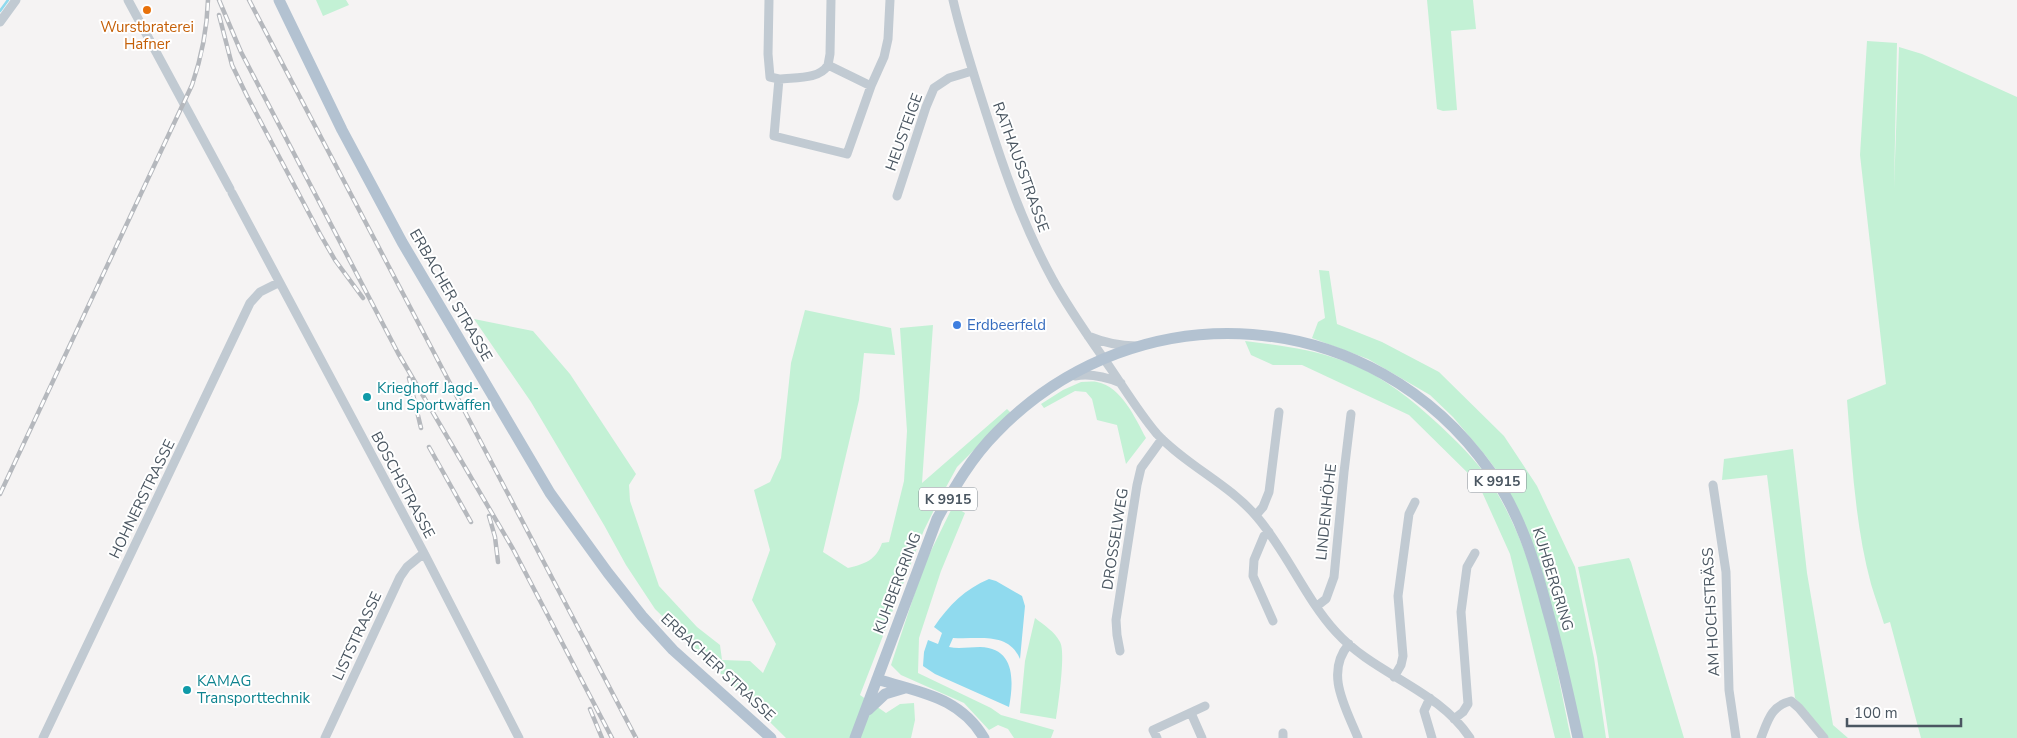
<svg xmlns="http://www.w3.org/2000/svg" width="2017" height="738" font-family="'Nunito Sans',sans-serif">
	<rect width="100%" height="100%" fill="#f5f3f3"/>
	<!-- green -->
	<path fill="#c3f1d5" d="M316 0H346L349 5 323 16Z
		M1427 0H1473L1476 29 1451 31 1457 110 1443 111 1437 109Z
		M1867 41 1897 43 1894 188 1899 47 1922 54 2017 97V738H1921L1890 622 1884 624C1880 611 1875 597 1871 584 1855 525 1852 461 1847 400L1886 384 1860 155Z
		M1319 270 1329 271 1337 324 1382 342 1439 372 1504 436 1537 486 1575 567 1594 658 1606 738H1583L1518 510 1503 479 1485 455 1453 417 1430 395 1368 359 1312 338 1318 322 1325 318Z
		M805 310 891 328 895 355 864 353 859 400 823 552 848 568C865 564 876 560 882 543L889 542 904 481 907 431 900 328 933 325 922 483 1007 409 1011 413 957 467 939 500 924 530 860 695 886 713 900 704 914 703 915 720 911 738H786L655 609 626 565 604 525 531 402 474 319 533 331 570 374 636 474 629 485 630 501 659 586 697 627 720 645 722 660 750 661 763 673 776 644 752 600 770 550 754 490 770 482 781 458 791 363Z
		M1245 341C1277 345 1311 349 1341 360 1375 372 1401 391 1427 414 1446 431 1470 453 1485 474 1538 551 1552 648 1571 738H1555L1510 554 1478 483 1409 415 1302 365H1273L1251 355Z
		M1081 382C1086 382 1092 381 1097 382 1122 387 1135 418 1146 438L1126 464 1117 425 1097 420 1092 399 1086 392 1075 391 1044 408 1041 404 1063 390Z
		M1793 449 1807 573 1833 725 1848 738H1828L1795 698 1767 475 1722 480 1724 459Z
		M953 506 965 513 941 571 919 638 918 673 991 708 1001 715 1054 730 1051 738H1014L1008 729 998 725 989 730 964 703 901 675 891 665 924 565Z
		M1629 558 1631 562 1684 738H1609L1597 657 1578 567Z
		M1035 618C1044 625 1055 632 1060 642 1066 652 1058 706 1056 719L1020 713 1025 661Z"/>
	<!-- water -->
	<path fill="#90daee" d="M989 579 996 581 1022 596 1025 606 1020 659C1008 631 978 640 953 638L949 647C959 649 969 647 980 647 1015 648 1014 680 1009 707L935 674 923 666 924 652 928 640 938 644 942 633 934 627C949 605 965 589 989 579Z"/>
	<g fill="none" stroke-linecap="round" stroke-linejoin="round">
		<!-- stream -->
		<path stroke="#90daee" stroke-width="2.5" d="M0 11 8 0"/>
		<!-- minor -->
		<path stroke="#c1cad2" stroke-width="9" d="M128 0 230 189
			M769 0 768 54 770 77 779 79 774 136 847 154 871 86 884 57 888 39 890 0
			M953 0C962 39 975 78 987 116 1005 173 1024 227 1053 280 1070 311 1091 340 1111 369 1126 391 1140 414 1157 434 1187 466 1229 484 1257 517 1287 552 1305 598 1336 632 1375 675 1438 689 1470 738
			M0 22 16 0
			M828 65 830 54 831 0
			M779 79C795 77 819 80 828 65L871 86
			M232 193 424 553 519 738
			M897 196 926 107 934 88 949 78 972 71
			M1088 336C1105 343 1119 346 1136 346
			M1075 376C1091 373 1106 377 1121 383
			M1713 485 1726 572 1729 690 1736 738
			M1256 515 1263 507 1269 492 1279 412
			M1269 532 1264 536 1254 560 1253 576 1273 621
			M1317 606 1326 599 1334 577 1344 472 1351 414
			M1349 644C1324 673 1346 708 1358 738
			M1120 651 1117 635 1116 620 1137 485 1141 468 1162 439
			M1394 677 1401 665 1403 656 1398 596 1409 514 1415 502
			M1430 698 1424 711 1432 738
			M1191 713 1202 738
			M1454 719 1463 712 1468 704 1461 612 1467 567 1475 553
			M1283 733V738
			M43 738 250 303 260 292 278 283
			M325 738 400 577 407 567 424 553
			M1157 738 1153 730 1205 706
			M1761 738C1768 720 1771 706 1791 701L1799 708 1824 738"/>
		<!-- major -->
		<path stroke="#b3c2d1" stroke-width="11" d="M279 0 342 130 402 242 550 493 608 573 642 616 673 650 771 738
			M877 679C920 693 959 696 984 738
			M868 710 885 694 905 688
			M855 738 937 519C954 488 971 458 997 432 1139 287 1372 304 1490 471 1520 513 1535 562 1548 612 1560 654 1569 696 1578 738"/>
		<defs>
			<path id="rail" d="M219 0 241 52 398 353 513 549 612 738
				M249 0 636 738
				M219 15 232 65 247 96 320 234 335 260 363 298
				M409 378 421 428
				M429 447 471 522
				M0 494 192 85C202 56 207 30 208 0
				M489 516 495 537 498 562
				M590 709 602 738"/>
		</defs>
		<!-- rail casing -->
		<use href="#rail" stroke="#b5b8bd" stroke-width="4.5"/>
		<!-- rail -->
		<use href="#rail" stroke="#fff" stroke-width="2.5" stroke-dasharray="8" stroke-linecap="butt"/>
	</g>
	<!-- markers -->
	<circle fill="#e8710a" stroke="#fff" stroke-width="2" cx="147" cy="10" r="5"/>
	<circle fill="#3f7fe0" stroke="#fff" stroke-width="2" cx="957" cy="325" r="5"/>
	<g fill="#0f9aa8" stroke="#fff" stroke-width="2">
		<circle cx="367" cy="397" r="5"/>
		<circle cx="187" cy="690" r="5"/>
	</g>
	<g text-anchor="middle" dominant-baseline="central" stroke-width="4" stroke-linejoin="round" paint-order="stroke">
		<!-- shield labels -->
		<g fill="#fff" stroke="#808990" stroke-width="1">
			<rect x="1468" y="469.5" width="58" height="23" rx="4"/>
			<rect x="919" y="487.5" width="58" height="23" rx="4"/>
		</g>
		<g font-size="14" font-weight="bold" fill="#4a5661">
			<text x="1497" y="481">K 9915</text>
			<text x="948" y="499">K 9915</text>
		</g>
		<!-- food labels -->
		<g font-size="15" fill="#c56008" stroke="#fff">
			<text x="147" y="27">Wurstbraterei<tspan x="147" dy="17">Hafner</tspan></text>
		</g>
		<!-- street labels -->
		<g font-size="15" fill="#4a5661" stroke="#fff">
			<text transform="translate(904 132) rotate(-70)">HEUSTEIGE</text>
			<text transform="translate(1021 167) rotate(70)">RATHAUSSTRASSE</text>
			<text transform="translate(451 295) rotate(60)">ERBACHER STRASSE</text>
			<text transform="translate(403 485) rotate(62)">BOSCHSTRASSE</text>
			<text transform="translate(142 499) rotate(-64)">HOHNERSTRASSE</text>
			<text transform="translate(1326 512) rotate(-84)">LINDENHÖHE</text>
			<text transform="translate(1115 539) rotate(-81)">DROSSELWEG</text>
			<text transform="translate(1553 579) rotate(73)">KUHBERGRING</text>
			<text transform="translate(897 583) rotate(-69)">KUHBERGRING</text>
			<text transform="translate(1711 612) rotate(-93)">AM HOCHSTRÄSS</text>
			<text transform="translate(357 636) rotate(-65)">LISTSTRASSE</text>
			<text transform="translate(718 667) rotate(43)">ERBACHER STRASSE</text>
		</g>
		<!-- shop labels -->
		<g font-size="15" fill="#366cbe" stroke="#fff" text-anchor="start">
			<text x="967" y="325">Erdbeerfeld</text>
		</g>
		<!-- culture labels -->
		<g font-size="15" fill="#0d838f" stroke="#fff" text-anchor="start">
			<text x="377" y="388">Krieghoff Jagd-<tspan x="377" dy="17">und Sportwaffen</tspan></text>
			<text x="197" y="681">KAMAG<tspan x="197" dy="17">Transporttechnik</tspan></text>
		</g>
	</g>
	<!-- scale -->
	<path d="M1847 718v8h114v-8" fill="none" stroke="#4a5661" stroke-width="2.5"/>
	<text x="1854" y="718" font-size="15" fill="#4a5661" stroke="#ffffff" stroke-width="4" paint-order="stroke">100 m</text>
</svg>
